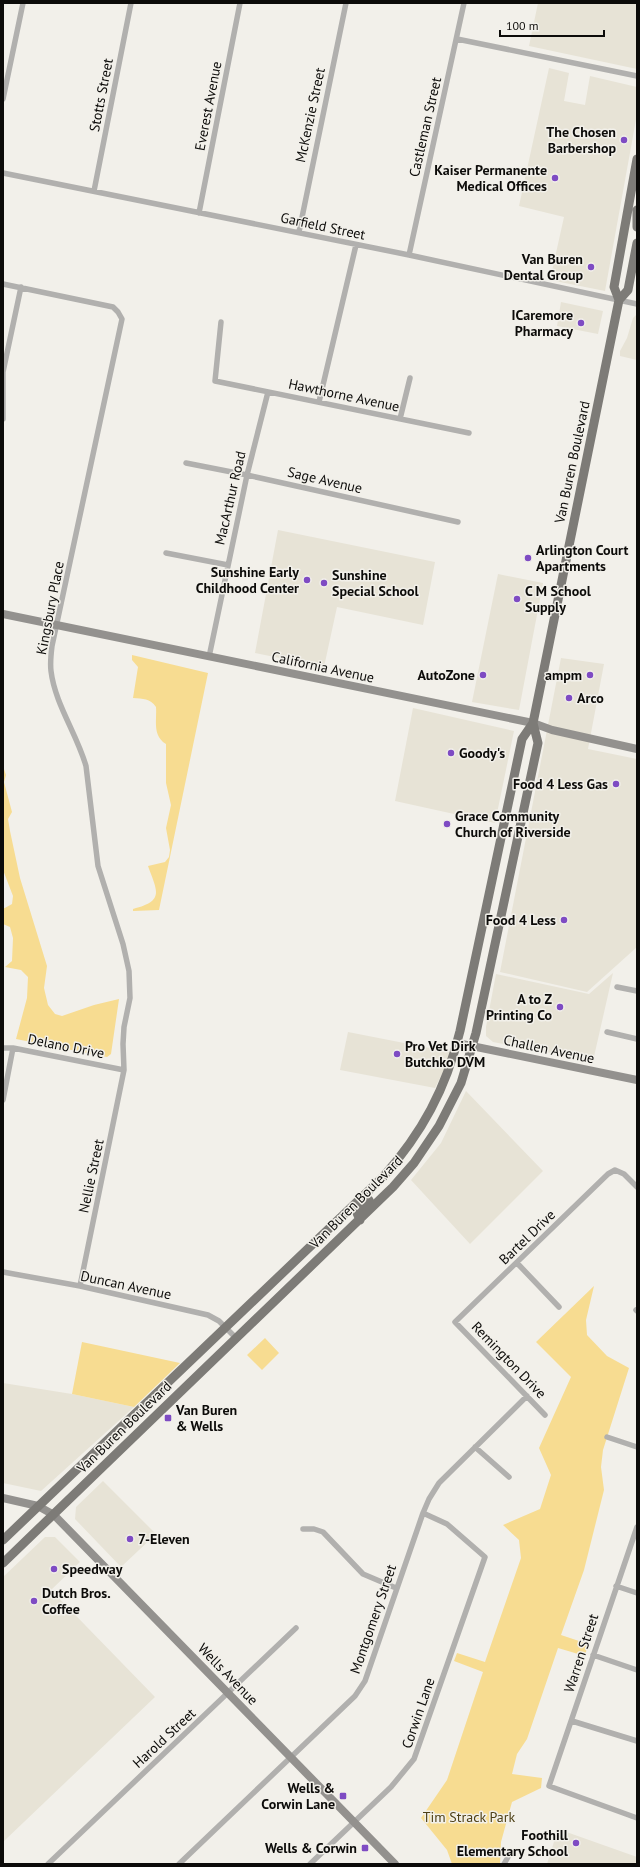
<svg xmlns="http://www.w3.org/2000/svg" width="640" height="1867" font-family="'PT Sans',sans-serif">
	<rect width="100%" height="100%" fill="#f2f0ea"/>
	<!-- built -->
	<path fill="#e7e3d6" d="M538 3H637V69L529 46Z
		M549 68 569 73 564 101 585 105 590 76 637 87V114L605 291 550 280 564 217 519 206Z
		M561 302 603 311 598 334 557 326Z
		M637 314V360L620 356V351L627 338 633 318Z
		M278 530 435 562 423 625 337 607 324 667 255 653Z
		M498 574 543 583 519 710 472 702Z
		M561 658 604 664 588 749 637 759V947L587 992 500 972Z
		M413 708 514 731 495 823 395 801Z
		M613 973 593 1061 493 1042 486 1036V1027L496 974 589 994Z
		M348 1032 450 1052 444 1070 435 1088 340 1070Z
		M466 1091 543 1171 470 1244 411 1180 441 1143Z
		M3 1383 72 1394 134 1407 41 1491 3 1483Z
		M103 1481 156 1534 121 1567 75 1519 76 1507Z
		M45 1537H55L80 1562 51 1590 155 1697 3 1842V1577Z
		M558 1829 637 1857V1864H547Z"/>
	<!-- green -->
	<path fill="#f7dc91" d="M132 655 208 673 159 910 133 911V909C165 901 157 891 148 866L165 862 169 857 170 850 166 828 171 805 166 783V744C152 735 157 721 156 707 150 698 143 699 133 698L138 667 132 660Z
		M3 766 6 775 4 782 12 812 8 819 10 831 20 878 47 966 44 988 48 1005 55 1014 62 1016 94 1005 119 999 111 1054 107 1057 16 1039 27 998 28 977 21 970 5 967 12 961 13 938 10 927 3 924V909L12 904 13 896 3 870Z
		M594 1286 586 1320 587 1335 607 1356 629 1368 603 1450 601 1467 604 1490 584 1570 561 1635 588 1644 585 1656 558 1648 527 1739 517 1754 512 1774 542 1778 541 1788 512 1802 501 1842 500 1864H452L447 1850 421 1818 447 1780 483 1672 454 1661 457 1653 485 1662 521 1558 519 1540 503 1525 540 1509 551 1475 539 1448 571 1377 536 1342Z
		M265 1338 279 1353 262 1370 247 1355Z
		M82 1342 180 1363 134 1407 72 1394Z"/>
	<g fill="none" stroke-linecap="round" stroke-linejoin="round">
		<!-- street -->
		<path stroke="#b1b0ae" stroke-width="5.5" d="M457 39 637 76
			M3 99 23 3
			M3 173 409 255 637 304
			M94 191 131 3
			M199 213 240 3
			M299 232 346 3
			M409 255 464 3
			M3 284 113 307 118 312 122 319 52 646C51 654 50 663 51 671 55 704 77 734 86 766L98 866 123 944 129 971 130 998 124 1027 123 1044 124 1070 80 1286
			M221 322 215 381 469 433
			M319 402 356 245
			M3 419V372L21 287
			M400 419 410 378
			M186 463 247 475 458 522
			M166 553 228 565
			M209 657 247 475 268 392
			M617 987 637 991
			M607 1032 637 1039
			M3 1048H13L124 1070
			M3 1100 13 1048
			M517 1263 559 1307
			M3 1272 80 1286 208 1315 219 1321 236 1338
			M636 1310 637 1311
			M545 1415 455 1322 608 1174 615 1170 624 1174 637 1187
			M607 1437 637 1447
			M475 1447 509 1477
			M637 1527 549 1786 637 1818
			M303 1529H314L323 1532 363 1574 396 1588
			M616 1586 637 1593
			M593 1655 637 1670
			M572 1721 637 1741
			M48 1864 296 1628
			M179 1864 355 1696 365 1681 423 1513 429 1499 439 1483 527 1396
			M310 1864 391 1787 414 1759 485 1557 447 1524 423 1513
			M504 1864 508 1857"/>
		<!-- secondary -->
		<path stroke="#93918e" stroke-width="8" d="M3 614 533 723 552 730 637 749
			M457 1043 637 1080
			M3 1498 38 1506 54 1515 395 1864"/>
		<!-- primary -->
		<path stroke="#7d7b77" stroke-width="9" d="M637 210V227
			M619 300 614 287 637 159
			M360 1220 357 1213 369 1200
			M3 1540 383 1177C422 1133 446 1089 460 1031L522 739 533 723 619 300 628 290 637 243
			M3 1563 393 1187 414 1163 439 1126 461 1083 476 1033 538 743 533 723"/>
	</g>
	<!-- markers -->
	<g fill="#7e4bc3" stroke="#f2f0ea" stroke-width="1.5">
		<circle cx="624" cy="140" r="4"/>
		<circle cx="555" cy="178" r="4"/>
		<circle cx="591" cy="267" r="4"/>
		<circle cx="581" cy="323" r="4"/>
		<circle cx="528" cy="558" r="4"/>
		<circle cx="307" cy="580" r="4"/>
		<circle cx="324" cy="583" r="4"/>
		<circle cx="517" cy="599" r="4"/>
		<circle cx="483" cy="675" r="4"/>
		<circle cx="590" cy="675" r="4"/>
		<circle cx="569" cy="698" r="4"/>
		<circle cx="451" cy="753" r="4"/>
		<circle cx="616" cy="784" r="4"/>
		<circle cx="447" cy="824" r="4"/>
		<circle cx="564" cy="920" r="4"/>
		<circle cx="560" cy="1007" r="4"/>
		<circle cx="397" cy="1054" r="4"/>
		<rect x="164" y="1414" width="8" height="8" rx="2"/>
		<circle cx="130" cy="1539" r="4"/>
		<circle cx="54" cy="1569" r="4"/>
		<circle cx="34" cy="1601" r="4"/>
		<rect x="339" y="1792" width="8" height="8" rx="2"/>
		<circle cx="576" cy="1843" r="4"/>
		<rect x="361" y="1844" width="8" height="8" rx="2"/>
	</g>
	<g text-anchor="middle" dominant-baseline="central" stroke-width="3" stroke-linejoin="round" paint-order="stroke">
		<!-- street labels -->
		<g font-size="14" fill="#0c0b09" stroke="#f2f0ea">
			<text transform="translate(101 95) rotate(-79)">Stotts Street</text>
			<text transform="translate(208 106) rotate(-79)">Everest Avenue</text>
			<text transform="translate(310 115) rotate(-78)">McKenzie Street</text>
			<text transform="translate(425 127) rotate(-77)">Castleman Street</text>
			<text transform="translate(323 226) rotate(12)">Garfield Street</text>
			<text transform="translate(344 395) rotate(12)">Hawthorne Avenue</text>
			<text transform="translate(572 462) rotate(-78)">Van Buren Boulevard</text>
			<text transform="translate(325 480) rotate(13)">Sage Avenue</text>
			<text transform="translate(230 498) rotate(-77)">MacArthur Road</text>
			<text transform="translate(50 608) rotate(-79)">Kingsbury Place</text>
			<text transform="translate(323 667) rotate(12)">California Avenue</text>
			<text transform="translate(66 1046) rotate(11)">Delano Drive</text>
			<text transform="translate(549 1049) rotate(12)">Challen Avenue</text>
			<text transform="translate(91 1176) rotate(-78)">Nellie Street</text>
			<text transform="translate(356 1202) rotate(-45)">Van Buren Boulevard</text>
			<text transform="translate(527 1237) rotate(-44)">Bartel Drive</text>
			<text transform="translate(126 1285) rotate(12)">Duncan Avenue</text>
			<text transform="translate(509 1360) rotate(46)">Remington Drive</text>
			<text transform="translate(124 1427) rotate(-44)">Van Buren Boulevard</text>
			<text transform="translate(373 1619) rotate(-71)">Montgomery Street</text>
			<text transform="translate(581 1653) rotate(-72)">Warren Street</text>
			<text transform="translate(228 1674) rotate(46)">Wells Avenue</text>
			<text transform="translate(418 1713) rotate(-71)">Corwin Lane</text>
			<text transform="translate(164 1738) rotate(-43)">Harold Street</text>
		</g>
		<!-- poi labels -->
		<g font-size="14" font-weight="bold" fill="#0c0b09" stroke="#f2f0ea" text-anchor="end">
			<text x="616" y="132">The Chosen<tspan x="616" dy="16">Barbershop</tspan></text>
			<text x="547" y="170">Kaiser Permanente<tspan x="547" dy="16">Medical Offices</tspan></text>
			<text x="583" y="259">Van Buren<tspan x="583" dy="16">Dental Group</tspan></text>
			<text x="573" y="315">ICaremore<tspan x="573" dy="16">Pharmacy</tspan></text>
			<text x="536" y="550" text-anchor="start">Arlington Court<tspan x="536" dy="16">Apartments</tspan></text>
			<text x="299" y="572">Sunshine Early<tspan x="299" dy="16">Childhood Center</tspan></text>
			<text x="332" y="575" text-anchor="start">Sunshine<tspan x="332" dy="16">Special School</tspan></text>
			<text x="525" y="591" text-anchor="start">C M School<tspan x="525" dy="16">Supply</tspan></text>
			<text x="475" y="675">AutoZone</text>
			<text x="582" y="675">ampm</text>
			<text x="577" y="698" text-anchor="start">Arco</text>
			<text x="459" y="753" text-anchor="start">Goody's</text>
			<text x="608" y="784">Food 4 Less Gas</text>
			<text x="455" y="816" text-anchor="start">Grace Community<tspan x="455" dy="16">Church of Riverside</tspan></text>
			<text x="556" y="920">Food 4 Less</text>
			<text x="552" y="999">A to Z<tspan x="552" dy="16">Printing Co</tspan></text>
			<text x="405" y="1046" text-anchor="start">Pro Vet Dirk<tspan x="405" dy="16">Butchko DVM</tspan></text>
			<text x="176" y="1410" text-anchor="start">Van Buren<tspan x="176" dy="16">&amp; Wells</tspan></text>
			<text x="138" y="1539" text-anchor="start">7-Eleven</text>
			<text x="62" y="1569" text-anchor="start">Speedway</text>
			<text x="42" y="1593" text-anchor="start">Dutch Bros.<tspan x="42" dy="16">Coffee</tspan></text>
			<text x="335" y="1788">Wells &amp;<tspan x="335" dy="16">Corwin Lane</tspan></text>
			<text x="568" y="1835">Foothill<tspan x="568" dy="16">Elementary School</tspan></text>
			<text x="357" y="1848">Wells &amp; Corwin</text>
		</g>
		<!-- park labels -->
		<g font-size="14" fill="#4e4016" stroke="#f2f0ea">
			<text x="469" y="1817">Tim Strack Park</text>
		</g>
	</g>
	<!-- border -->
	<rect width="640" height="1867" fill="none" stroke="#0c0b09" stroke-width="8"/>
	<!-- scale -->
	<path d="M500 30v6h104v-6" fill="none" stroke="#0c0b09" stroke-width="2"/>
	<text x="506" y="30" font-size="12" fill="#0c0b09" stroke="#f2f0ea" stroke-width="3" paint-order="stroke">100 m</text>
</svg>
